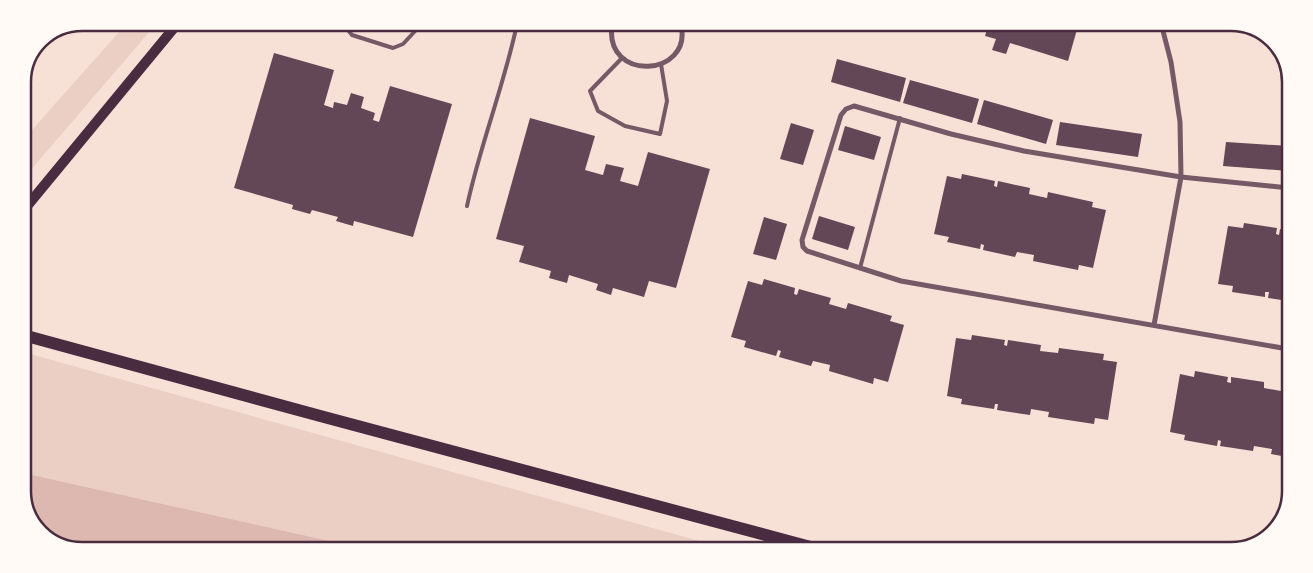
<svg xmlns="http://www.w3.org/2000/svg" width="1313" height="573" font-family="'PT Sans Narrow',sans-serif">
	<rect width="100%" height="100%" fill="#f7e1d7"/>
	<!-- green -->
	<path fill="#ebcfc5" d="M127 23H157L23 179V140Z
		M23 352 728 549 357 547 23 473Z"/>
	<!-- water -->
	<path fill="#dcb8b0" d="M23 473 357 547 60 546 35 527 23 495Z"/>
	<!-- building -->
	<path fill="#644757" d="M947 26H963L962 31Z
		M988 26H1078L1068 61 1010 43 1006 54 992 50 996 39 985 36Z
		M274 53 334 70 324 105 333 108 334 102 347 105 351 93 364 97 361 108 375 113 373 120 379 122 390 86 452 104 413 237 354 221 353 226 336 221 338 217 312 210 310 214 292 209 293 205 234 188Z
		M837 59 906 78 900 102 831 82Z
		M910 80 979 99 972 123 903 103Z
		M984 100 1053 120 1046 144 977 124Z
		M530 118 595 136 585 170 603 175 606 164 624 168 620 181 638 186 648 152 710 169 676 288 649 281 644 297 613 288 611 295 596 290 598 284 569 275 567 283 549 278 551 271 519 262 524 246 496 239Z
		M1060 122 1142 134 1138 157 1056 145Z
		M791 123 814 130 803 165 780 159Z
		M845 126 881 137 874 160 838 150Z
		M1226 142 1290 146 1289 171 1223 166Z
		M962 174 995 181 994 186 997 187 998 181 1030 188 1029 194 1047 198 1048 192 1093 202 1092 207 1106 210 1093 268 1079 265 1078 270 1033 261 1034 255 1017 252 1015 257 983 250 984 245 981 244 980 249 947 242 949 237 934 234 947 176 961 179Z
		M819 216 855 227 848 250 812 239Z
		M764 217 787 224 776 260 753 254Z
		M1244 223 1277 228 1276 234 1279 235 1280 229 1289 230 1288 301 1268 298 1269 292H1265V297L1232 292 1233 286 1218 284 1228 226 1243 228Z
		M764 279 795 288 794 294 797 295 799 289 831 298 829 304 846 309 848 303 892 316 890 321 904 325 888 382 874 378 873 384 829 371 830 365 813 361 811 366 779 357 781 351 778 350 776 356 744 347 746 341 731 337 748 281 762 285Z
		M972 335 1005 340 1004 345 1007 346 1008 340 1041 345 1040 351 1058 353 1059 348 1104 354 1103 360 1117 362 1108 420 1095 418 1094 424 1048 417 1049 412 1031 409 1030 415 997 410 998 404H995L994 409 961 404 962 399 947 396 956 338 971 340Z
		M1195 371 1228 377 1227 382 1231 383V377L1264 382V388L1281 391 1282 385 1287 386V457L1271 454 1272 449 1254 446 1253 451 1220 446 1221 441 1218 440 1217 446 1184 440 1185 435 1170 432 1180 374 1194 377Z"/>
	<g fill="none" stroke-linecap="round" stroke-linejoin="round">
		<!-- service -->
		<path stroke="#755966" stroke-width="4" d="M342 23 352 35 393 48 403 44 417 29 418 24
			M622 58 590 91 598 111 625 126 660 134 667 101 661 64
			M467 206C480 145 504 86 517 24
			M860 268 900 118"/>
		<!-- minor -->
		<path stroke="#755966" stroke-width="5" d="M612 25C604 83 693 77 681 25
			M1154 325 1181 177 1180 122 1171 62 1162 27
			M1288 349 901 281 807 251 803 247 802 240 841 115 846 109 854 106 951 134 1024 151 1181 177 1289 188"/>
		<!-- secondary -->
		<path stroke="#4a2c40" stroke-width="10" d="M23 211 178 23"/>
		<!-- primary -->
		<path stroke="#4a2c40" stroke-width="12" d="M23 335 324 417 818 549"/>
	</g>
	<!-- crop -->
	<path d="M0 0H1313V573H0ZM82 31H1231A51 51 0 0 1 1282 82V491A51 51 0 0 1 1231 542H82A51 51 0 0 1 31 491V82A51 51 0 0 1 82 31Z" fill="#fffaf5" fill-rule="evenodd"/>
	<path fill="none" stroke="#4a2c40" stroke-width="2.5" d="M82 31H1231A51 51 0 0 1 1282 82V491A51 51 0 0 1 1231 542H82A51 51 0 0 1 31 491V82A51 51 0 0 1 82 31Z"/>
</svg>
